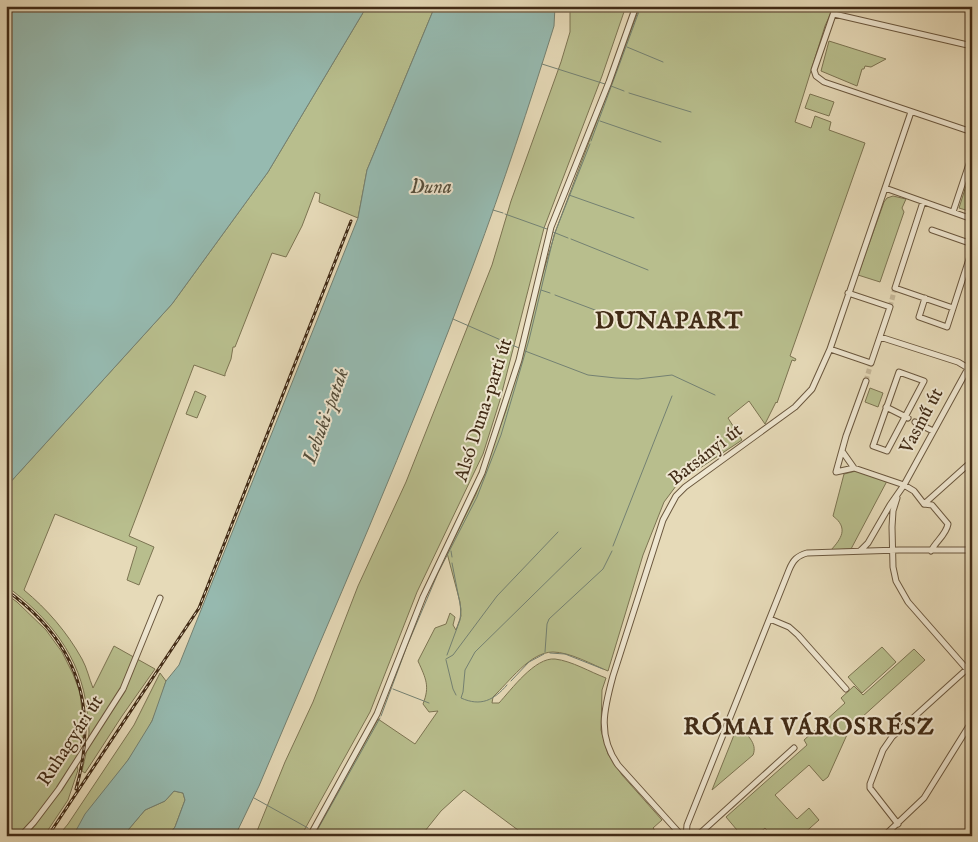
<svg xmlns="http://www.w3.org/2000/svg" width="978" height="842" font-family="'IM FELL English',serif">
	<rect width="100%" height="100%" fill="#e6dab8"/>
	<filter id="stains"><feTurbulence type="fractalNoise" baseFrequency=".004" numOctaves="4"/><feColorMatrix values="0 0 0 0 .2 0 0 0 0 .09 0 0 0 0 .02 0 0 0 .5 -.17"/></filter>
	<radialGradient id="worn" r=".72"><stop offset=".6" stop-color="#630" stop-opacity="0"/><stop offset="1" stop-color="#630" stop-opacity=".3"/></radialGradient>
	<!-- green -->
	<path fill="#b8be8d" stroke="#7c7452" d="M367 6H435L367 170 358 218 319 202 320 194 315 192 302 226 286 257 272 253 235 347H233L231 359 225 374V376L194 365 129 536 154 547 139 585 127 580 137 547 55 514 24 590C47 609 67 632 82 659 87 668 89 678 93 688L114 646 155 669 122 716 85 773 82 771C85 758 88 746 89 733 89 726 88 718 87 710 81 657 49 617 6 586V487L172 304 268 172Z
		M570 6H626L602 76 544 228 500 400 483 454 417 592 370 712 301 836H255L285 762 313 702 358 586 406 482 492 265 511 201 561 62 570 32Z
		M640 6H834L825 26 795 122 811 128 815 116 831 122 829 130 865 143 790 356 796 359 795 361 792 360 777 403 776 402 765 424 749 401 728 418 742 440 688 476 676 486 664 502 643 555 608 671C593 665 570 652 553 652 530 652 509 682 493 697L492 703H499C511 690 535 657 555 659 572 661 590 672 606 678L602 690 601 730 608 754 622 775 662 820 653 828 659 836H526L464 790 441 811 421 836H312L378 719 415 744 438 711 429 712 423 704C430 686 426 679 418 661L435 628 446 624 450 613 455 617 453 625 456 630 461 616 460 602 447 553 476 494 506 410 535 299 556 230Z
		M829 41 886 59 871 67 865 66 864 69H862L857 86 821 71Z
		M810 94 834 102 829 116 805 108Z
		M972 167V212L959 208Z
		M893 196 906 199 902 208 904 212 880 282 858 275 884 202 887 198Z
		M870 388 883 393 878 407 865 402Z
		M195 391 206 396 197 418 186 414Z
		M856 471 887 481 851 549 831 550C841 539 849 528 833 516L844 474Z
		M6 594 17 602 46 630 62 652 73 674 80 692 84 732 76 762 78 770 68 800 44 836H6Z
		M882 647 896 662 862 693 848 677Z
		M914 649 925 660 850 728 828 777 823 781 809 765 775 795 797 819 809 808 819 820 801 836H772L765 828 756 836H742L726 817 807 745 804 740 845 703 841 698 854 686 863 695Z
		M160 673 166 681C162 694 158 708 152 721 132 763 96 796 73 836H58L68 824 134 725Z
		M738 725C746 734 758 743 753 755L712 790Z
		M174 791 183 793 185 800 175 827 168 836H123L145 810 165 801Z"/>
	<!-- water -->
	<path fill="#96bab0" stroke="#748172" d="M6 6H367L268 172 172 304 6 487Z
		M435 6H555L554 26C529 106 503 185 474 263 409 440 332 613 259 786L235 836H168L175 827 185 800 183 793 174 791 165 801 145 810 123 836H73L85 814 128 760 152 721 166 681 179 665 358 218 367 170Z"/>
	<g fill="none" stroke-linecap="round" stroke-linejoin="round">
		<!-- stream -->
		<path stroke="#748172" stroke-width="1" d="M627 47 663 62
			M542 64 605 84
			M611 86 624 91
			M629 93 691 112
			M600 121 661 142
			M591 141 641 6
			M569 195 634 218
			M493 210 503 213
			M505 214 547 229
			M553 232 568 238
			M571 239 648 270
			M541 290 550 293
			M555 295 611 316
			M453 319 519 348
			M525 351 588 375 616 378 638 379 672 375 715 395
			M613 546 672 396
			M451 551 452 557
			M545 652 547 624 549 619 603 569 612 551
			M550 653 565 654 603 669
			M447 655 460 620 461 609 452 563
			M446 659 453 655 497 596 558 532
			M446 660 453 689 456 695
			M511 681 529 662 544 654
			M507 685C494 700 481 707 461 698L463 692 465 670 475 652 581 548
			M393 689 429 703
			M381 716 407 646 438 573 477 497 501 435 529 340 554 235 590 144
			M254 798 308 828
			M314 836 380 718"/>
		<!-- minor-tunnel -->
		<path stroke="#c5b798" stroke-width="5" stroke-dasharray="5 2.5" stroke-linecap="butt" d="M966 287 972 289
			M890 307 895 288
			M866 381 871 363"/>
		<defs>
			<path id="minor" d="M836 6 814 70 816 76 824 82 972 132
				M834 14 972 46
				M885 188 972 219
				M923 202 895 288 953 308
				M953 212 972 155
				M932 230 972 244
				M925 298 919 317 947 327 972 250
				M880 337 958 362 968 368
				M830 349 871 363 890 307 848 293
				M899 372 924 381 887 451 873 446Z
				M886 407 908 418
				M915 422 933 431
				M842 451 854 468 836 472 846 436 866 381
				M854 468 904 485 914 491 924 504 972 461
				M897 498 893 511 892 527 893 567 896 581 908 602 972 675
				M924 504 932 505 948 524C946 535 936 541 931 551
				M860 551 868 543 890 505 904 485 972 361
				M770 619 789 627 798 635 846 689
				M898 824 870 788V784L883 750 892 737 967 669
				M21 836 34 822 59 789 123 689 160 598
				M310 836 377 714 423 597 482 473 519 360 551 227 609 82 636 6
				M682 836 618 765C597 735 604 709 613 676L663 520 676 496 685 487 795 407 812 389 830 349 911 112
				M686 836 687 825 789 570C793 560 797 556 807 553L899 550H972
				M697 836 794 748
				M884 836 924 798 972 721"/>
		</defs>
		<!-- minor casing -->
		<use href="#minor" stroke="#6a573e" stroke-width="7"/>
		<!-- minor -->
		<use href="#minor" stroke="#efe7d1" stroke-width="5"/>
		<defs>
			<path id="rail" d="M6 590C76 640 100 706 76 789
				M48 836 199 608 351 221"/>
		</defs>
		<!-- rail casing -->
		<use href="#rail" stroke="#412b16" stroke-width="3"/>
		<!-- rail -->
		<use href="#rail" stroke="#efe7d1" stroke-width="1" stroke-dasharray="4" stroke-linecap="butt"/>
	</g>
	<g text-anchor="middle" dominant-baseline="central" stroke-width="4" stroke-linejoin="round" paint-order="stroke">
		<!-- street labels -->
		<g font-size="19" fill="#412b16" stroke="#efe7d1">
			<text transform="translate(484 410) rotate(-72)">Alsó Duna-parti út</text>
			<text transform="translate(922 421) rotate(-62)">Vasmű út</text>
			<text transform="translate(706 455) rotate(-38)">Batsányi út</text>
			<text transform="translate(71 741) rotate(-57)">Ruhagyári út</text>
		</g>
		<!-- water labels -->
		<g font-size="20" font-style="italic" fill="#564f3c" stroke="#efe7d1">
			<text x="431" y="187">Duna</text>
			<text transform="translate(326 416) rotate(-70)">Lebuki-patak</text>
		</g>
		<!-- district labels -->
		<g font-size="24" font-weight="bold" letter-spacing="1" fill="#412b16" stroke="#efe7d1">
			<text x="669" y="321">DUNAPART</text>
			<text x="809" y="727">RÓMAI VÁROSRÉSZ</text>
		</g>
	</g>
	<!-- margin -->
	<rect width="978" height="842" fill="none" stroke="#e6dab8" stroke-width="25"/>
	<rect x="8" y="8" width="963" height="827" fill="none" stroke="#412b16" stroke-width="2.5"/>
	<rect x="12" y="12" width="953" height="817" fill="none" stroke="#412b16"/>
	<rect width="100%" height="100%" filter="url(#stains)"/>
	<rect width="100%" height="100%" fill="url(#worn)"/>
</svg>
